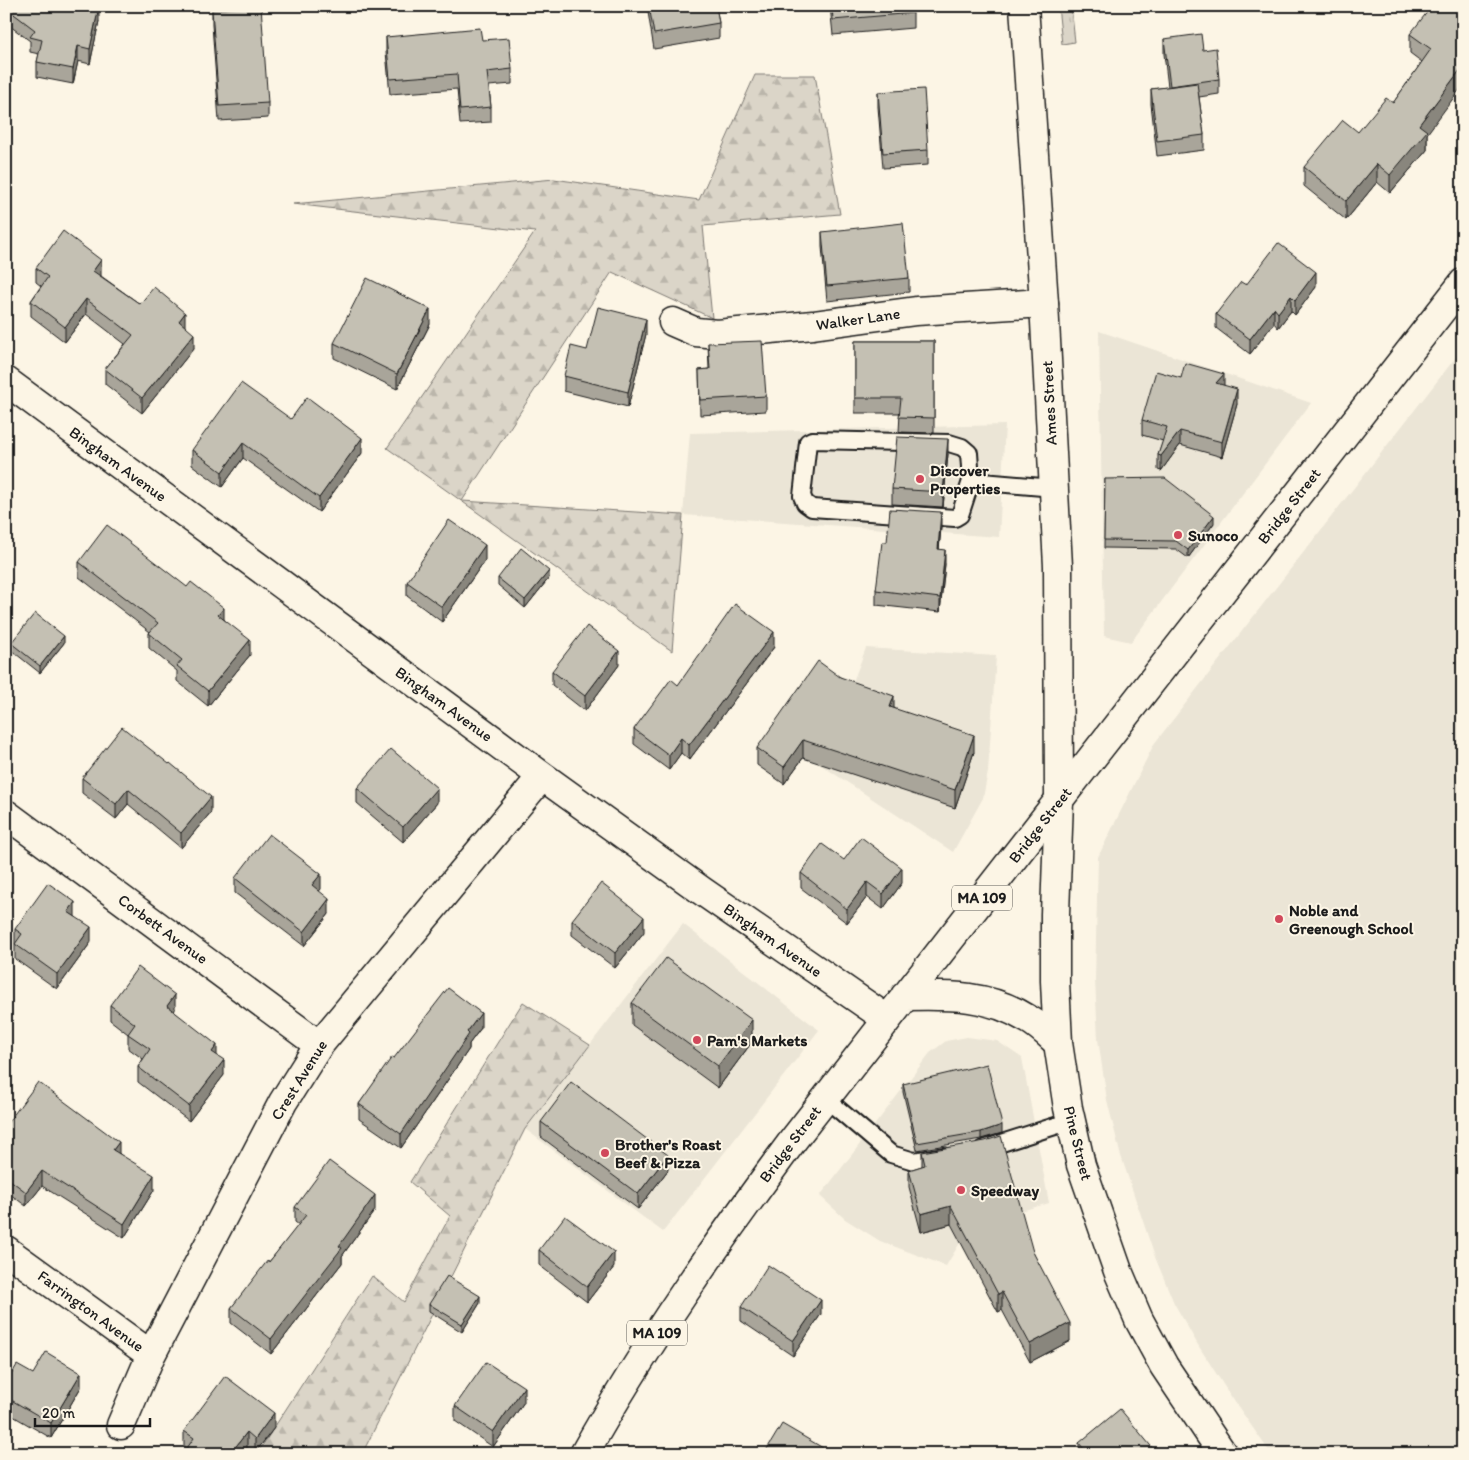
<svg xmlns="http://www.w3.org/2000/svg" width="1469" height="1460" font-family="Itim,sans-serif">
	<defs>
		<pattern id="grass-tufts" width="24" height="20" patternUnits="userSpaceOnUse" patternTransform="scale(1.25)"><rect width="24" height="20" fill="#dbd5c8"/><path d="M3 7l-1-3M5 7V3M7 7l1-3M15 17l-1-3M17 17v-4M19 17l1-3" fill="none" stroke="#bbb6ab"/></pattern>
		<pattern id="forest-firs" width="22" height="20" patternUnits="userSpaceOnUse" patternTransform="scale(1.25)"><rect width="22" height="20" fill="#dbd5c8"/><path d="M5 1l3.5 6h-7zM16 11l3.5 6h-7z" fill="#bbb6ab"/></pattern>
	</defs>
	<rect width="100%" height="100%" fill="#fcf5e5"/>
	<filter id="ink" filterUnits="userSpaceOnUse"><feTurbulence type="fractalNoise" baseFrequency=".02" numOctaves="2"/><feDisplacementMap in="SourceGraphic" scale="10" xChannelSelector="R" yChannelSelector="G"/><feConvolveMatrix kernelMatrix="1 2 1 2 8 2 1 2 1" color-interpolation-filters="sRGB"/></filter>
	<g filter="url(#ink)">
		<!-- built -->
		<path fill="#ebe5d6" d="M1099 331 1311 403 1131 642 1104 636Z
			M1463 348V1454H1271L1228 1392 1198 1345 1174 1303 1155 1257 1120 1153 1107 1100 1098 1039 1095 980 1098 857 1154 744Z
			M1005 425 999 537 683 515 690 433Z
			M866 648 996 656 988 772 983 798 953 852 821 765Z
			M683 924 819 1030 663 1232 525 1129Z
			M967 1037 997 1041 1022 1058 1049 1203 979 1223 964 1236 946 1266 880 1241 845 1219 820 1196 930 1053 946 1041Z"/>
		<!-- grass -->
		<path fill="url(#grass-tufts)" stroke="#7c7872" d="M1058 6H1071L1075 42 1062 44Z"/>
		<!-- forest -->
		<path fill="url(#forest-firs)" stroke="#7c7872" d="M755 75H815L840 214 703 226 712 318 612 272 462 501 683 515 672 651 387 448 535 232 293 204 554 179 699 200Z
			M523 1002 590 1045 525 1129 362 1454H257L372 1276 404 1302 450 1216 410 1182Z"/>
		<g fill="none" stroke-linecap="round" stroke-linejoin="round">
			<defs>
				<path id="lane" d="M812 440 949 443 962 447 969 453 971 481 960 515 955 518 812 508 805 503 802 496 808 442Z
					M971 481 1054 488
					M825 1098 891 1154 914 1161 944 1156
					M983 1149 1071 1121"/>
				<path id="street" d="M673 322 696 332 717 334 813 325 916 311 1044 303
					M6 381 542 776 702 891 887 1019
					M6 814 319 1045
					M6 1250 151 1355
					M121 1425 151 1355 283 1102 319 1045 542 776"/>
				<path id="secondary" d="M1024 6 1044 303 1058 566 1059 800 1055 914V981L1058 1043 1068 1108 1081 1165 1118 1271 1139 1320 1164 1366 1223 1454"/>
				<path id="primary" d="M905 996C950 995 988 994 1028 1019 1039 1025 1049 1035 1058 1043
					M584 1454C646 1344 719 1240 794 1139L1463 283"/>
			</defs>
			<!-- lane casing -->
			<use href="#lane" stroke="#1c1c1c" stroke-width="20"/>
			<!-- street casing -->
			<use href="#street" stroke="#1c1c1c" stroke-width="31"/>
			<!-- secondary casing -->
			<use href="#secondary" stroke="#1c1c1c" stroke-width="31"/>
			<!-- primary casing -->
			<use href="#primary" stroke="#1c1c1c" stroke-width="31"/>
			<!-- lane -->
			<use href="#lane" stroke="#fcf5e5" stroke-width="16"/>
			<!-- street -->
			<use href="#street" stroke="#fcf5e5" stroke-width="28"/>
			<!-- secondary -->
			<use href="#secondary" stroke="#fcf5e5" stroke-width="28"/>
			<!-- primary -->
			<use href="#primary" stroke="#fcf5e5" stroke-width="28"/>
		</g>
		<!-- wall -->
		<path fill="#a9a59a" stroke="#1c1c1c" d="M6 6 99 21 90 64 78 61 73 84 37 77V62L39 54 30 52V41L6 23Z
			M647 6H716L719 23V38L654 49Z
			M830 6H913V28L833 35Z
			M1463 6 1427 134V150L1390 193 1377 182 1346 220 1304 186V167L1358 132 1393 103 1422 62 1410 53V34Z
			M212 10 268 103V118L219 121 212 25Z
			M386 37 482 40 512 69V84L489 86 491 107V122L460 124 457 89 390 94 386 52Z
			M1164 39 1203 50 1219 79V94L1199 97 1204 135V150L1157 156 1151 104V89L1168 87 1164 54Z
			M878 92 928 150V165L883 168 878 107Z
			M822 232 909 278V292L827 301 822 247Z
			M36 268 101 275V276L140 304 185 327 194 348 142 413 105 384V369L125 344 86 314 65 342 31 316V301L41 286 36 282Z
			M1246 285 1316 287 1295 315 1291 311 1278 328 1274 323 1250 354 1216 328V314Z
			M430 324 397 389 334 358V343Z
			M646 334 628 407 564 391V376L587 350Z
			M855 341H934V433L899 432 900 413H855Z
			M708 343 766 396V411L700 415 699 370 709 369Z
			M1181 378 1224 385 1237 404 1222 457 1180 445 1161 471 1158 470V455L1163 441 1142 435V420Z
			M291 419 362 453 319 512 243 458 222 487 192 465V450Z
			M948 454 943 507 892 504V489Z
			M1105 479 1214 523 1188 558 1176 549 1104 548Z
			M941 527 939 549 945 564 940 612 876 605V590L887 542Z
			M485 560 442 622 407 596V582Z
			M79 562 224 619 250 655 208 706 177 681V671L149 648V633L150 632 79 577Z
			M498 578H549L525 608 498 585Z
			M11 643H64L40 673 11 650Z
			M774 647 689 760 681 753 669 770 634 744V729L678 685Z
			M619 665 585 711 552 685V671Z
			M840 677 894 708 974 752 955 808 803 758 784 784 757 765V748Z
			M82 778 211 812 181 848 128 804 116 819 82 793Z
			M357 788 437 803 403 842 357 803Z
			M801 873 902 883 883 909 867 897 847 923 801 888Z
			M235 878 321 889 319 891 329 914 304 946 235 893Z
			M75 916 91 942 57 989 15 959V929Z
			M572 920 644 932 615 968 572 935Z
			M632 1003 752 1042 718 1088 632 1025Z
			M110 1005 175 1010 174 1011 217 1056 224 1075 189 1121 138 1082V1067L143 1059 128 1048V1034L110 1020Z
			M481 1028 469 1044V1049L401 1148 359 1119V1104L394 1058Z
			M903 1084 1002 1133 981 1139 917 1150 903 1092Z
			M541 1122 668 1170 638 1209 541 1137Z
			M6 1125 119 1153 154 1190 124 1238 42 1186 26 1206 6 1191Z
			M922 1152 1033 1252 1070 1341 1030 1362 1002 1310 998 1312 951 1224 921 1232 909 1187V1170L922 1166Z
			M295 1207 375 1210 342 1256V1263L271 1354 231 1323V1308L269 1262 299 1225 295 1222Z
			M539 1250 614 1267 587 1302 539 1265Z
			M480 1303 462 1332 429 1311V1304Z
			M741 1307 821 1314 793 1356 741 1321Z
			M33 1374 81 1387 51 1438 6 1412V1383Z
			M524 1402 493 1447 455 1421V1406Z
			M274 1428 255 1453 247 1447 242 1454H183L187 1448 184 1446V1431Z
			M1079 1443 1155 1454H1079Z"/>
		<!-- shaded-wall -->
		<path fill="#89867d" stroke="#1c1c1c" d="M99 6V21L90 64V49Z
			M78 46V61L73 84V69Z
			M1463 66V85L1427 134V150L1390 193V175L1419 125Z
			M1377 164V182L1346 220V201Z
			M101 260V275L93 286V271Z
			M1316 272V287L1295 315V300Z
			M1291 296V311L1278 328V313Z
			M86 299V314L65 342V327Z
			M1274 308V323L1250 354V339Z
			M430 309V324L397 389V374Z
			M185 313V328L179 321Z
			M646 319V334L628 407V392Z
			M194 334V348L142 413V398Z
			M1224 374V388L1216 383Z
			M1237 389V404L1222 457V442Z
			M1180 431V445L1161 471V456Z
			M362 438V453L319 512V498Z
			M948 439V454L943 507V492Z
			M243 443V458L222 487V472Z
			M941 512V527L938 563V549Z
			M1214 516V523L1188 558V550Z
			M485 545V560L442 622V607Z
			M945 550V564L940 612V598Z
			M549 571V578L525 608V600Z
			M224 608V623L218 615Z
			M774 632V647L689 760V745Z
			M64 636V643L40 673V666Z
			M250 640V655L208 706V691Z
			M619 651V665L585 711V696Z
			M894 696V714L890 707Z
			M974 735V752L955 808V790Z
			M681 738V753L669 770V755Z
			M803 740V758L784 784V767Z
			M437 788V803L403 842V827Z
			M128 789V804L116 819V804Z
			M211 797V812L181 848V833Z
			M902 868V883L883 909V894Z
			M321 874V889L312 900V885Z
			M867 882V897L847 923V909Z
			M329 899V914L304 946V932Z
			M75 902V917L68 912Z
			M644 917V932L615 968V953Z
			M91 927V942L57 989V974Z
			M175 995V1010L167 1021V1006Z
			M481 1013V1028L469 1044V1049L401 1148V1134L467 1032Z
			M752 1020V1042L718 1088V1066Z
			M217 1045V1060L212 1052Z
			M224 1060V1075L189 1121V1106Z
			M1002 1125V1133L981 1139V1132Z
			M119 1142V1157L113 1150Z
			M668 1155V1170L638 1209V1194Z
			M42 1171V1186L26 1206V1192Z
			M154 1175V1190L124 1238V1224Z
			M375 1195V1210L342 1256V1263L271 1354V1339Z
			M951 1206V1224L921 1232V1214Z
			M614 1252V1267L587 1302V1287Z
			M1002 1292V1310L998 1312V1294Z
			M480 1296V1303L462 1332V1324Z
			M821 1300V1314L793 1356V1341Z
			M1070 1323V1341L1030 1362V1344Z
			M81 1373V1387L51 1438V1423Z
			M524 1387V1402L493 1447V1432Z
			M274 1413V1428L255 1453V1439Z
			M247 1432V1447L242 1454H230Z"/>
		<!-- building -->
		<path fill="#c4c0b3" stroke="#1c1c1c" d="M6 6H99L90 49 78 46 73 69 37 62 42 40 30 37 35 30 6 8Z
			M261 6 268 103 219 106 212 10Z
			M649 6H716L719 23 654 34Z
			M832 6H913V13L833 20Z
			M1432 6H1463V66L1419 125 1427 131 1390 175 1377 164 1346 201 1304 167 1343 120 1358 132 1386 98 1393 103 1431 49 1410 34Z
			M480 28 482 40 509 38 512 69 487 72 491 107 460 110 457 74 390 79 386 37Z
			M1201 34 1203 50 1216 48 1219 79 1170 86 1164 39Z
			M1197 83 1204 135 1157 141 1151 89Z
			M924 89 928 150 883 153 878 92Z
			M903 223 909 278 827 286 822 232Z
			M63 231 101 260 93 271 140 304 154 287 185 313 179 321 194 334 142 398 105 369 133 335 86 299 65 327 31 301 48 277 36 268Z
			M1278 243 1316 272 1295 300 1291 296 1278 313 1274 308 1250 339 1216 314 1241 282 1246 285Z
			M367 278 430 309 397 374 334 343Z
			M598 307 646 319 628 392 564 376 571 346 587 350Z
			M762 341 766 396 700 400 699 370 710 369 708 343Z
			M855 341H934V418L899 417 901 398H855Z
			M1185 363 1224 374 1216 383 1237 389 1222 442 1180 431 1161 456 1158 455 1167 427 1142 420 1156 371 1181 378Z
			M241 383 291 419 307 397 362 438 319 498 243 443 222 472 192 450Z
			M897 437 948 439 943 492 892 489Z
			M1165 478 1214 516 1188 550 1176 541 1104 540 1105 479Z
			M890 509 941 512 938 549 945 550 940 598 876 590 882 542H887Z
			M449 520 485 545 442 607 407 582Z
			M107 525 187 587 191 582 224 608 218 615 250 640 208 691 177 666 182 660 149 633 158 623 79 562Z
			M521 548 549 571 525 600 498 578Z
			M735 604 774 632 689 745 681 738 669 755 634 729 671 679 678 685Z
			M35 613 64 636 40 666 11 643Z
			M587 626 619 651 585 696 552 671Z
			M818 661 840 677 894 696 890 707 974 735 955 790 803 740 784 767 757 748Z
			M122 727 169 764 170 763 211 797 181 833 128 789 116 804 82 778Z
			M391 749 437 788 403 827 357 788Z
			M269 834 321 874 312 885 329 899 304 932 235 878Z
			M861 837 902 868 883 894 867 882 847 909 801 873 822 844 844 860Z
			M48 883 75 902 68 912 91 927 57 974 15 944 22 934 15 929Z
			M601 883 644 917 615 953 572 920Z
			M666 958 752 1020 718 1066 632 1003Z
			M138 967 175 995 167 1006 217 1045 212 1052 224 1060 189 1106 138 1067 150 1049 128 1034 135 1024 110 1005Z
			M448 988 481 1013 467 1032 469 1034 401 1134 359 1104 392 1057 394 1058Z
			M987 1064 1002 1125 981 1132 917 1143 903 1084Z
			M38 1082 119 1142 113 1150 154 1175 124 1224 42 1171 26 1192 6 1177V1139L8 1137 6 1135V1125Z
			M571 1082 668 1155 638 1194 541 1122Z
			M1001 1136 1033 1252 1070 1323 1030 1344 1002 1292 998 1294 951 1206 921 1214 909 1170 925 1165 922 1152 985 1141Z
			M329 1161 375 1195 339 1246 342 1248 271 1339 231 1308 268 1260 269 1262 306 1215 295 1207Z
			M565 1216 614 1252 587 1287 539 1250Z
			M768 1265 821 1300 793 1341 741 1307Z
			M447 1276 480 1296 462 1324 429 1304Z
			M46 1352 81 1373 51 1423 6 1397V1383L17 1365 33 1374Z
			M486 1362 524 1387 493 1432 455 1406Z
			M225 1376 274 1413 255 1439 247 1432 230 1454H183L194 1438 184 1431Z
			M1120 1409 1155 1451 1152 1454H1088L1079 1443Z
			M782 1424 823 1448 820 1454H764Z"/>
	</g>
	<!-- markers -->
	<g fill="#d1495b" stroke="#fcf5e5" stroke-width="2">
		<circle cx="920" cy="479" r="5"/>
		<circle cx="1178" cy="535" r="5"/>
		<circle cx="1279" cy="919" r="5"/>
		<circle cx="697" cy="1040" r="5"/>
		<circle cx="605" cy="1153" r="5"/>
		<circle cx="961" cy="1190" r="5"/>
	</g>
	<g text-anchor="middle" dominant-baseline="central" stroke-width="4" stroke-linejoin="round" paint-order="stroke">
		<!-- shield labels -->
		<g fill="#fcf5e5" stroke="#5f5d58" stroke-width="1">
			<rect x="952" y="885.5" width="60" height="25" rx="4"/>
			<rect x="627" y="1320.5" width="60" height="25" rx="4"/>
		</g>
		<g font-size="15" font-weight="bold" fill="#1c1c1c">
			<text x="982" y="898">MA 109</text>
			<text x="657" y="1333">MA 109</text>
		</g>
		<!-- street labels -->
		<g font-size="16" fill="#1c1c1c" stroke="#fcf5e5">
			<text transform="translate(858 319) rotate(-8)">Walker Lane</text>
			<text transform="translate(1049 403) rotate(-93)">Ames Street</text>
			<text transform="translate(118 464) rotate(36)">Bingham Avenue</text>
			<text transform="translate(1289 506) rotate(-52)">Bridge Street</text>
			<text transform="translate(444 704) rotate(36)">Bingham Avenue</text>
			<text transform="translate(1040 825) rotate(-52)">Bridge Street</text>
			<text transform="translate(163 929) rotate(36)">Corbett Avenue</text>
			<text transform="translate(773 940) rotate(35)">Bingham Avenue</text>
			<text transform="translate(299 1080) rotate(-58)">Crest Avenue</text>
			<text transform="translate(1078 1143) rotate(76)">Pine Street</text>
			<text transform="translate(790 1144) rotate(-53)">Bridge Street</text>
			<text transform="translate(91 1311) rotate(36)">Farrington Avenue</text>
		</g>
		<!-- poi labels -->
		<g font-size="16" font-weight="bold" fill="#1c1c1c" stroke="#fcf5e5" text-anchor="start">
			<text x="930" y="470">Discover<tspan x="930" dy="18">Properties</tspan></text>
			<text x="1188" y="535">Sunoco</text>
			<text x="1289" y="910">Noble and<tspan x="1289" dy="18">Greenough School</tspan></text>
			<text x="707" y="1040">Pam's Markets</text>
			<text x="615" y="1144">Brother's Roast<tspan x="615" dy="18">Beef &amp; Pizza</tspan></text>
			<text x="971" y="1190">Speedway</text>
		</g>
	</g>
	<!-- margin -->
	<rect width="1469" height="1460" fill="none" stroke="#fcf5e5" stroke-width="25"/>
	<rect x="12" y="12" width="1444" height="1435" fill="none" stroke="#1c1c1c" stroke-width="2" filter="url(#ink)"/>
	<!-- scale -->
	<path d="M35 1418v8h115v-8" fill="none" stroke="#1c1c1c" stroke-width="2.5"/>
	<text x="42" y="1418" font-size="15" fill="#1c1c1c" stroke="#fcf5e5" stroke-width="4" paint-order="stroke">20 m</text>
</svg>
